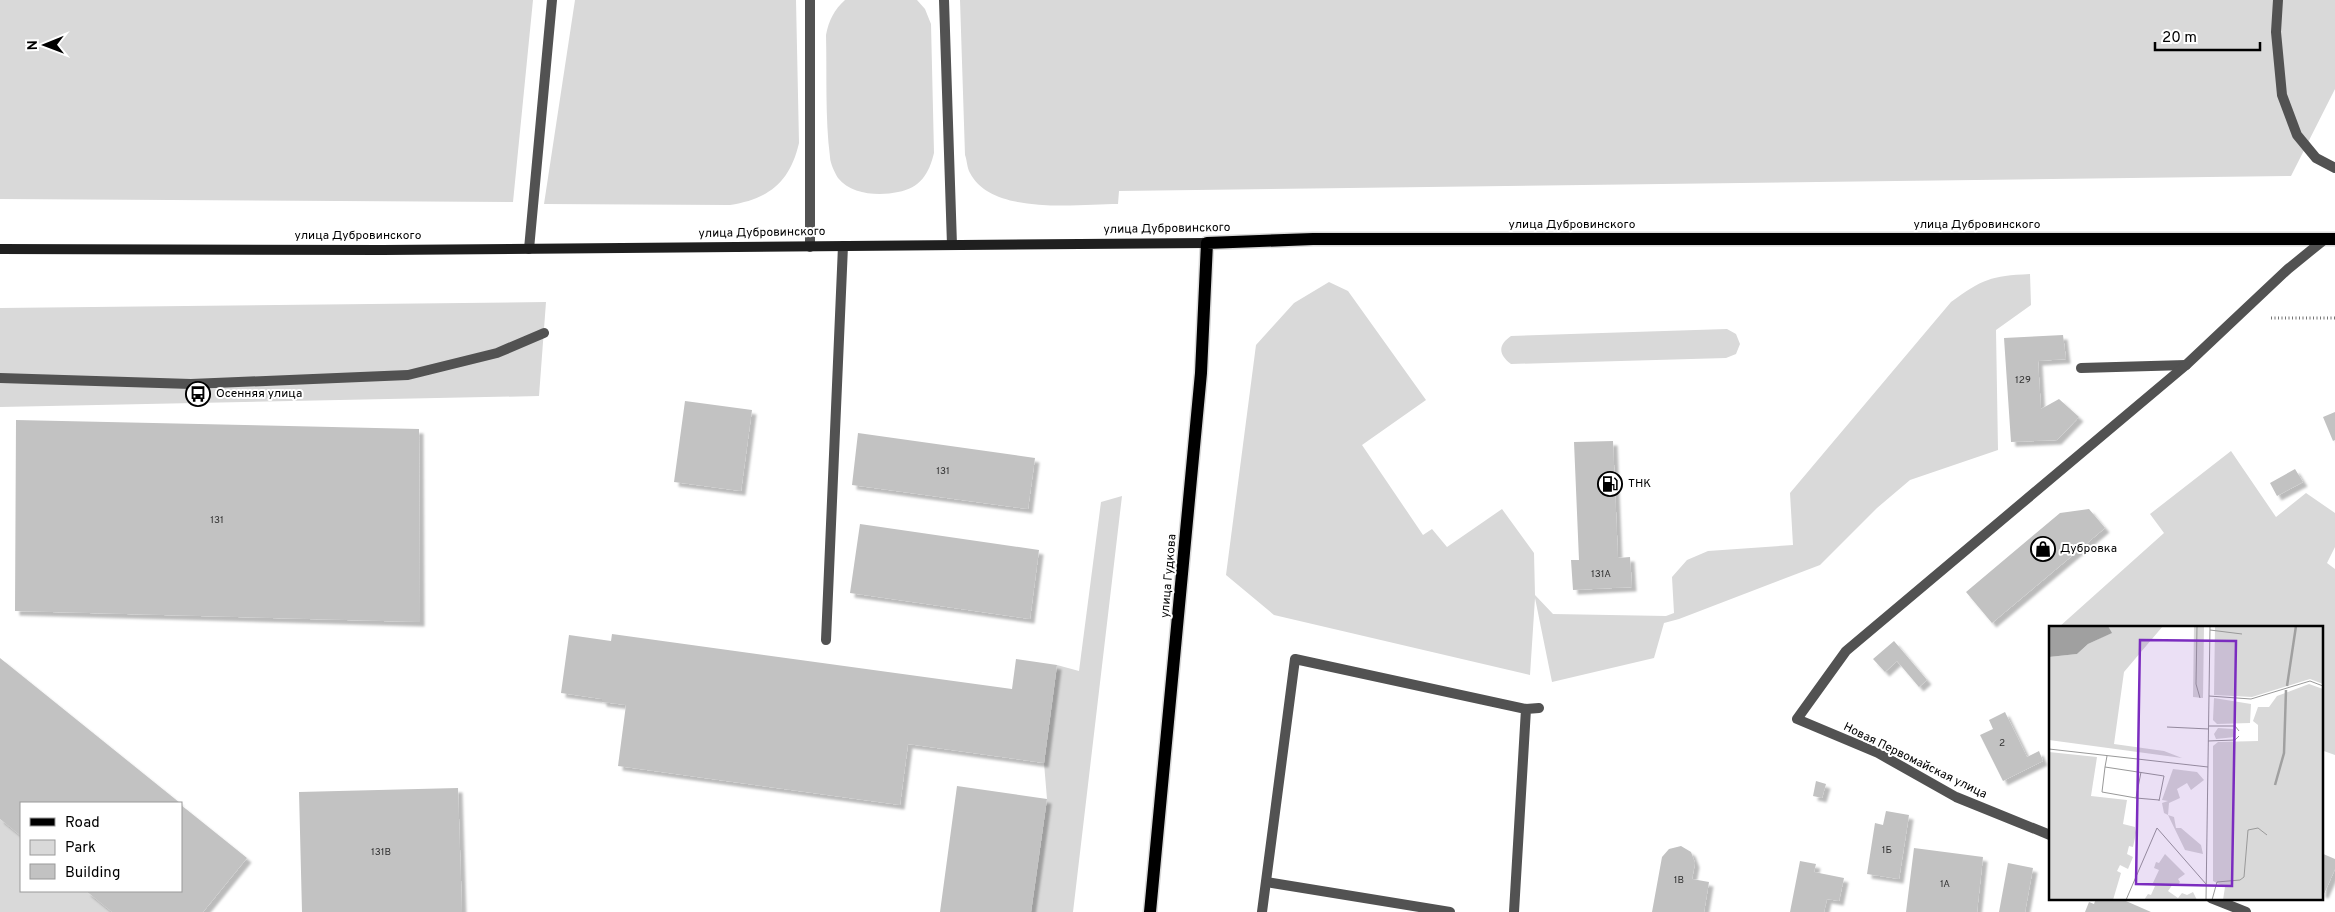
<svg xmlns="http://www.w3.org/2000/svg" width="2335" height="912" font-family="Overpass,sans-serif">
	<defs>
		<filter id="shadow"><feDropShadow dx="4.5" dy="4.5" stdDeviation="1" flood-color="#0004"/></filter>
	</defs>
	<rect width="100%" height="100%" fill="#fff"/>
	<!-- green -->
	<path fill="#d9d9d9" d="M0 0H533L513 202 0 199Z
		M575 0H796L799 143C790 182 769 199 730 205L544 204Z
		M845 0H917L925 9 931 24 934 153C929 174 920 188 898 192 880 196 851 195 838 178 835 173 830 163 830 157 825 117 827 75 826 35 829 20 834 10 845 0Z
		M960 0H2335V89L2291 176 1119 191 1118 204C1078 204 992 216 970 173 967 168 967 160 965 155Z
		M2030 274 2031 305 1996 330 1998 450 1910 480 1877 508 1820 565 1679 619 1664 623 1654 658 1552 682 1535 598 1530 675 1274 615 1226 575 1256 345 1294 303 1329 282 1348 291 1426 400 1362 445 1423 535 1432 529 1447 547 1502 509 1534 553 1535 595 1553 614 1666 616 1674 613 1672 577 1687 560 1708 551 1793 545 1790 493 1951 302C1983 279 1990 276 2030 274Z
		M546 302 539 396 0 407V308Z
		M1727 329 1736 334 1740 344 1736 354 1726 358 1511 364C1498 354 1498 345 1511 336Z
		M2231 451 2276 517 2306 493 2335 513V547L2327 563 2335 569V755L2321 750V627H2059L2164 533 2150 514Z
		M1122 496 1073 912H1031L1047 799 1044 763 1057 665 1079 671 1101 502Z
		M0 819 21 836V891H86L112 912H0Z"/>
	<!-- building -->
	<path fill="#c2c2c2" filter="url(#shadow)" d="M2063 335 2066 359 2038 361 2041 409 2059 399 2079 417 2057 440 2011 442 2004 338Z
		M685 401 752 410 741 491 674 482Z
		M2335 412V440L2333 441 2323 417Z
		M16 420 419 429 420 622 15 611Z
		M858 433 1035 458 1028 509 852 485Z
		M1613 441 1618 558 1630 557 1632 587 1573 590 1571 560H1579L1574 442Z
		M2295 469 2303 482 2277 496 2270 483Z
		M2089 509 2105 528 1992 623 1966 592 2060 513Z
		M860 524 1039 550 1030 619 850 593Z
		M612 634 1012 689 1016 659 1057 665 1044 763 908 744 900 805 618 766 626 705 602 702V699L561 693 569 635 611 641Z
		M1894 641 1927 680 1919 687 1897 661 1885 672 1873 659Z
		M0 658 180 803H21V836L0 819Z
		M2005 712 2027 757 2039 751 2043 761 2003 781 1980 735 1993 729 1989 720Z
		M1816 781 1826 784 1822 798 1813 796Z
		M957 786 1047 799 1031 912H940Z
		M458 788 462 912H302L299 792Z
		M181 805 247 858 203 912H112L86 891H181Z
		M1886 811 1909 815 1899 879 1867 874 1875 823 1883 825Z
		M1681 846 1691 852 1695 863 1692 879 1709 882 1704 912H1652L1662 857 1669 849Z
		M1914 848 1983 857 1977 912H1906Z
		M2321 853 2335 859V869L2324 894 2321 893Z
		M1800 861 1816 864 1814 872 1844 878 1839 901 1827 899 1824 912H1790Z
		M2008 863 2033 868 2025 912H1999Z
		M2096 898H2119L2151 912H2085L2089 902 2094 904Z"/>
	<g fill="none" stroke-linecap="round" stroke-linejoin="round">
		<defs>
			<path id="primary" d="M1150 912 1201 373 1207 243 1313 239H2335"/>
		</defs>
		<!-- primary casing -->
		<use href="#primary" stroke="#dbdbdb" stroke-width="15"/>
		<!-- path -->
		<path stroke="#747474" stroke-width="3" stroke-dasharray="1 2.5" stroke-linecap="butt" d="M2271 318H2335"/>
		<!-- lane -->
		<path stroke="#525252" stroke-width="10" d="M944 0 952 245
			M2278 0 2276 32 2282 95 2297 135 2316 158 2335 168
			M810 247V0
			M529 249 552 0
			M2081 368 2186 365
			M0 378 191 384 408 375 497 353 544 333
			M826 640 843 246
			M1266 882 1450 912
			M1262 912 1295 659 1526 709 1539 708
			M1514 912 1526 709"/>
		<!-- street -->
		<path stroke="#525252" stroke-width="10" d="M2050 835 1956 797 1878 753 1797 719 1846 651 2186 365 2288 269 2325 239
			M2211 898 2246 912"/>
		<!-- secondary -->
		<path stroke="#1f1f1f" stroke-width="10" d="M0 249 383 250 1207 243"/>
		<!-- primary -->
		<use href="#primary" stroke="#000" stroke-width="12"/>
	</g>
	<!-- icons -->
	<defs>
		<symbol id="bus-ring" viewBox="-11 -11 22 22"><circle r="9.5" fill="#fff" stroke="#000" stroke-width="1.5"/><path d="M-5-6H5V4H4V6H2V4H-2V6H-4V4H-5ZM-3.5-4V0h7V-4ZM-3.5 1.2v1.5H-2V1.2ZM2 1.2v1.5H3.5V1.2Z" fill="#000"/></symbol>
		<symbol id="fuel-ring" viewBox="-11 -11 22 22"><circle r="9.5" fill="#fff" stroke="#000" stroke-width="1.5"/><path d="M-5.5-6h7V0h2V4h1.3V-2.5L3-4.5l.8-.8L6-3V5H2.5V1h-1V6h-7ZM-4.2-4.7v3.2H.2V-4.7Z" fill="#000"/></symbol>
		<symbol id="shop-ring" viewBox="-11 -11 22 22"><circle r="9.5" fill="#fff" stroke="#000" stroke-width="1.5"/><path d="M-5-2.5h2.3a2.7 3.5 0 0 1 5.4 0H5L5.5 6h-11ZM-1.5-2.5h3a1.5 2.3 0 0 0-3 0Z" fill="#000"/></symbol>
	</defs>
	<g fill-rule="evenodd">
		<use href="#bus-ring" x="184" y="380" width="28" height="28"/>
		<use href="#fuel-ring" x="1596" y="470" width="28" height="28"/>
		<use href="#shop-ring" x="2029" y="535" width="28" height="28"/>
	</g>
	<g text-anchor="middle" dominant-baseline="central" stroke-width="4" stroke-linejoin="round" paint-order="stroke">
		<!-- number labels -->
		<g font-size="10" fill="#303030">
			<text x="2023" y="380">129</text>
			<text x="943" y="471">131</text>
			<text x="217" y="520">131</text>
			<text x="1601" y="574">131А</text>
			<text x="2002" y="743">2</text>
			<text x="1887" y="850">1Б</text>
			<text x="381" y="852">131В</text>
			<text x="1679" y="880">1В</text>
			<text x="1945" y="884">1А</text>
		</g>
		<!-- street labels -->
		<g font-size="12" fill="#000" stroke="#fff">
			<text x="1572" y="225">улица Дубровинского</text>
			<text x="1977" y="225">улица Дубровинского</text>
			<text transform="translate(1167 229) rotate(-1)">улица Дубровинского</text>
			<text transform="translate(762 233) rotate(-1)">улица Дубровинского</text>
			<text x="358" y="236">улица Дубровинского</text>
			<text transform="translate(1169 576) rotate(-85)">улица Гудкова</text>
			<text transform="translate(1915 761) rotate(26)">Новая Первомайская улица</text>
		</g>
		<!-- poi labels -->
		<g font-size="12" fill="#000" stroke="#fff" text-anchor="start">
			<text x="216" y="394">Осенняя улица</text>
			<text x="1628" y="484">ТНК</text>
			<text x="2060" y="549">Дубровка</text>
		</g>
	</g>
	<!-- overview -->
	<g transform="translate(2049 626)">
		<rect width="274" height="274" fill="#fff"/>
		<path d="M59 0H114L75 46 65 118 115 125 133 132 0 114V31L28 28 39 18 62 7ZM145 0H155L154 72 144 71ZM166 0H274V58L261 53 203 71 165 69ZM260 58 274 63V274H174L176 261 164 255V120L169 116 209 115V99L204 95 209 81H220L228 70ZM165 72 202 78 201 97 168 98 164 94ZM169 102 184 103 186 111 167 113 165 108ZM0 126 48 131 42 170 78 174 74 198 86 201 87 207 84 221 80 220 78 228 84 231 79 243 71 239 68 245 72 247 64 274H0ZM124 143 148 146 155 154 142 164 138 157 128 163 131 172 120 177 119 189 125 191 127 202H132L152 219 154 228 136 224 119 189 115 187 113 177 119 175 113 174ZM116 228 136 248 129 253 131 256 128 260 124 258 119 265 129 272 133 267 138 269 144 266 148 274H95L99 268 102 269 106 260 103 259 110 244 105 242 107 236 110 237Z" fill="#d9d9d9"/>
		<path d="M0 0H59L63 7 39 18 28 28 0 31Z" fill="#a0a0a0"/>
		<path fill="none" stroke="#a0a0a0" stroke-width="2.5" d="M238 60 247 0M226 159 235 127 237 64"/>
		<path fill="none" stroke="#999" stroke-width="1" d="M148 0 147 58 151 72M161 4 193 8M160 70 202 73 261 55 274 60M160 100H186L190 105M118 101 160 103M159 115 186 114 190 110M0 123 159 141M58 130 56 141 115 150 110 175M56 141 53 166 87 172M92 146 87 172 110 174M77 274 108 202 157 258M157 274 161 0M163 274 168 256 191 254 195 251 199 204 209 202 218 209"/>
		<path fill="#7b2cbf" fill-opacity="0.15" stroke="#7b2cbf" stroke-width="2.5" d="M91 14 187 15 183 260 87 258Z"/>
		<rect width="274" height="274" fill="none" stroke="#000" stroke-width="2.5"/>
	</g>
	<!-- legend -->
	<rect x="20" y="802" width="162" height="90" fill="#ffffff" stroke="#999999"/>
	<rect x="30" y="818" width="25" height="8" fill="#000000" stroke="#999999"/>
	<text x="65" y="827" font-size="15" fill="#000000">Road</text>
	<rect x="30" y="840" width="25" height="15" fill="#d9d9d9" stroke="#999999"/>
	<text x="65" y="852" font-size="15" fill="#000000">Park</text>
	<rect x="30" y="864" width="25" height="15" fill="#c2c2c2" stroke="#999999"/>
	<text x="65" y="877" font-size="15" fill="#000000">Building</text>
	<!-- north arrow -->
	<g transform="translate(45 45) rotate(269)" stroke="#ffffff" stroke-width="4" paint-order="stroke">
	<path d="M0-4L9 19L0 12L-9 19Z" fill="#000000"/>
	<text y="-8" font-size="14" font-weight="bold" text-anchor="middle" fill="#000000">N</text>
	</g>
	<!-- scale -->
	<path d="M2155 42v8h105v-8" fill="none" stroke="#000000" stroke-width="2.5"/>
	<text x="2162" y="42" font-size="15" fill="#000000" stroke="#ffffff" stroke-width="4" paint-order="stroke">20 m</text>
</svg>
